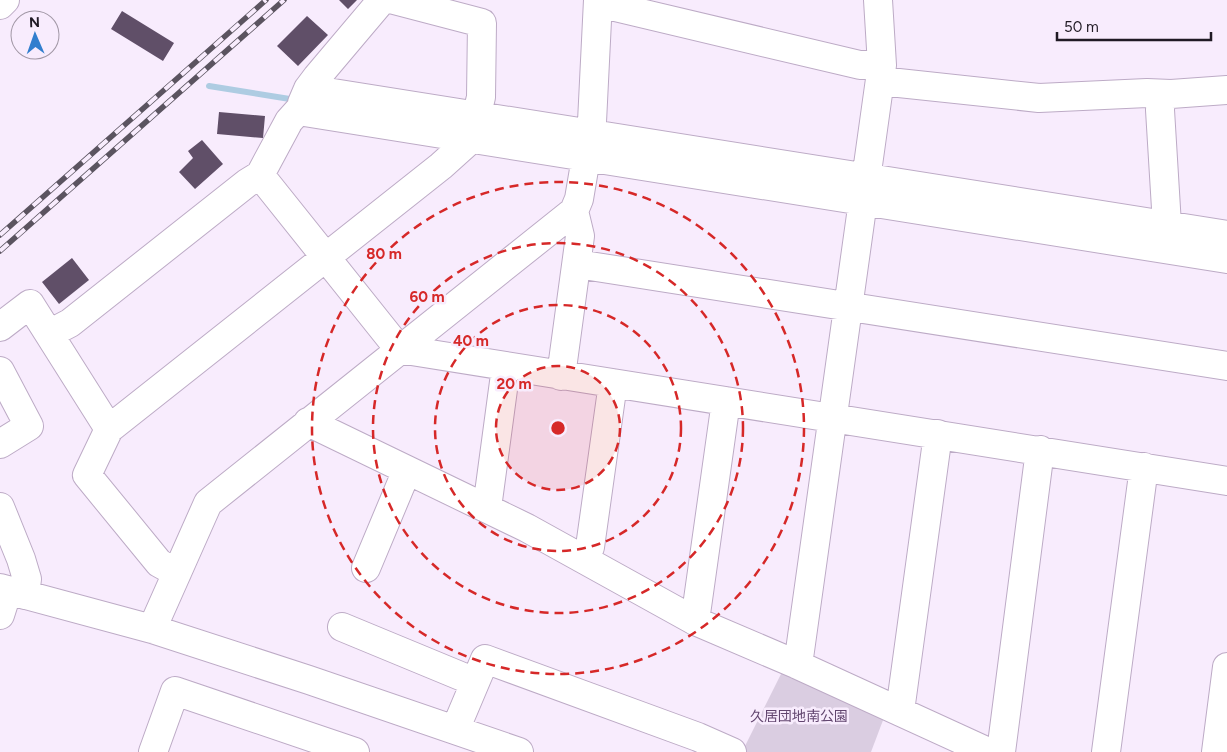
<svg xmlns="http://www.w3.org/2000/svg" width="1227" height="752" font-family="Figtree,'Noto Sans JP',sans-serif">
	<rect width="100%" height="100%" fill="#f8ecfd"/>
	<!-- green -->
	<path fill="#dacde1" d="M783 670 885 715 871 752H742Z"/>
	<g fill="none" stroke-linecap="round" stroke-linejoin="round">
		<!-- stream -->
		<path stroke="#aecce2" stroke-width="6" d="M209 86 296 100"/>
	</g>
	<!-- building -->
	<path fill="#604f68" d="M339 0H357L348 9Z
		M122 11 174 43 163 61 111 29Z
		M307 16 328 35 298 66 277 46Z
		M219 112 265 116 263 138 217 134Z
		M202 140 223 164 195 189 179 172 193 158 188 151Z
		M72 258 89 280 59 304 42 282Z"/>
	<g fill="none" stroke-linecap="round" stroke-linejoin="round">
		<defs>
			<path id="minor" d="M598 3 860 65H882
				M0 5 5 0
				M880 81 1039 98 1147 93 1171 94 1227 90
				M308 89 1227 235
				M1161 94 1160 110 1167 225 1164 242
				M302 103 308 89 317 77 382 0
				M1227 259 298 111 289 121 260 175 399 349 1227 481
				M577 264 1227 366
				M0 327 30 304 109 429
				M49 334 70 323 247 183 260 175
				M0 371 29 426 0 444
				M561 376 580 236 574 211
				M308 422 527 528 695 621 798 665 988 752
				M0 507 21 559 27 579 25 595
				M487 508 506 367
				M585 559 590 547 613 383
				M366 568 407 470
				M177 573 159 563 87 475 109 429 441 166 471 139 481 97 482 23 394 0
				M0 588 152 629 309 680 519 752
				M0 615 8 590
				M695 621 726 401
				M342 627 475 682
				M152 629 208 503 574 211 579 199 592 122 598 0
				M798 665 882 65 878 0
				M900 711 938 434
				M455 730 485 659 698 737 732 752
				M153 752 175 691 355 752
				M1001 752 1040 450
				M1106 752 1144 467
				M1216 752 1227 667"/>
		</defs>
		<!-- minor casing -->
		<use href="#minor" stroke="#bdabc6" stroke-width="30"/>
		<!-- minor -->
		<use href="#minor" stroke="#fff" stroke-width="28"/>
		<defs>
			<path id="rail" d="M0 235 266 0
				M0 251 284 0"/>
		</defs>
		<!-- rail casing -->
		<use href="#rail" stroke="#5b5460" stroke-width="5.5"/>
		<!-- rail -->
		<use href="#rail" stroke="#f8ecfd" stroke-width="4" stroke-dasharray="11" stroke-linecap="butt"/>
	</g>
	<!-- distance rings -->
	<circle cx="558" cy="428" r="62" fill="#d62828" fill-opacity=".12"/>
	<g fill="none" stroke="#d62828" stroke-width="2.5" stroke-dasharray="9 6">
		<circle cx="558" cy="428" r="62"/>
		<circle cx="558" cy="428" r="123"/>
		<circle cx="558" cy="428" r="185"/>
		<circle cx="558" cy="428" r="246"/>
	</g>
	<g text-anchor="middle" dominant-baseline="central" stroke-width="5" stroke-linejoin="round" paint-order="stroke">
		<!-- park labels -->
		<g font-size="14" fill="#62466f" stroke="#f8ecfd">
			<text x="799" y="716">久居団地南公園</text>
		</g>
	</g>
	<circle cx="558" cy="428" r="8" fill="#d62828" stroke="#f8ecfd" stroke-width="2.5"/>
	<g font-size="15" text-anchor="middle" font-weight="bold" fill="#d62828" stroke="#f8ecfd" stroke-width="5" stroke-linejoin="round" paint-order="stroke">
		<text x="384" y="259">80 m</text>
		<text x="427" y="302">60 m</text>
		<text x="471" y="346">40 m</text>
		<text x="514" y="389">20 m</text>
	</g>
	<!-- north arrow -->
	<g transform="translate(35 35) rotate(358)"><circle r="24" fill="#f8ecfd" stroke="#a298a6"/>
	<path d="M0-4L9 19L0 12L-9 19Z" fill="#317ece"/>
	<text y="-8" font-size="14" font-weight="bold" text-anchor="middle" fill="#201a24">N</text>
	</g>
	<!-- scale -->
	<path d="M1057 32v8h154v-8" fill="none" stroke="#201a24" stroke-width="2.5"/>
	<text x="1064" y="32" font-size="15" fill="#201a24" stroke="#f8ecfd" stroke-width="4" paint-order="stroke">50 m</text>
</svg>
